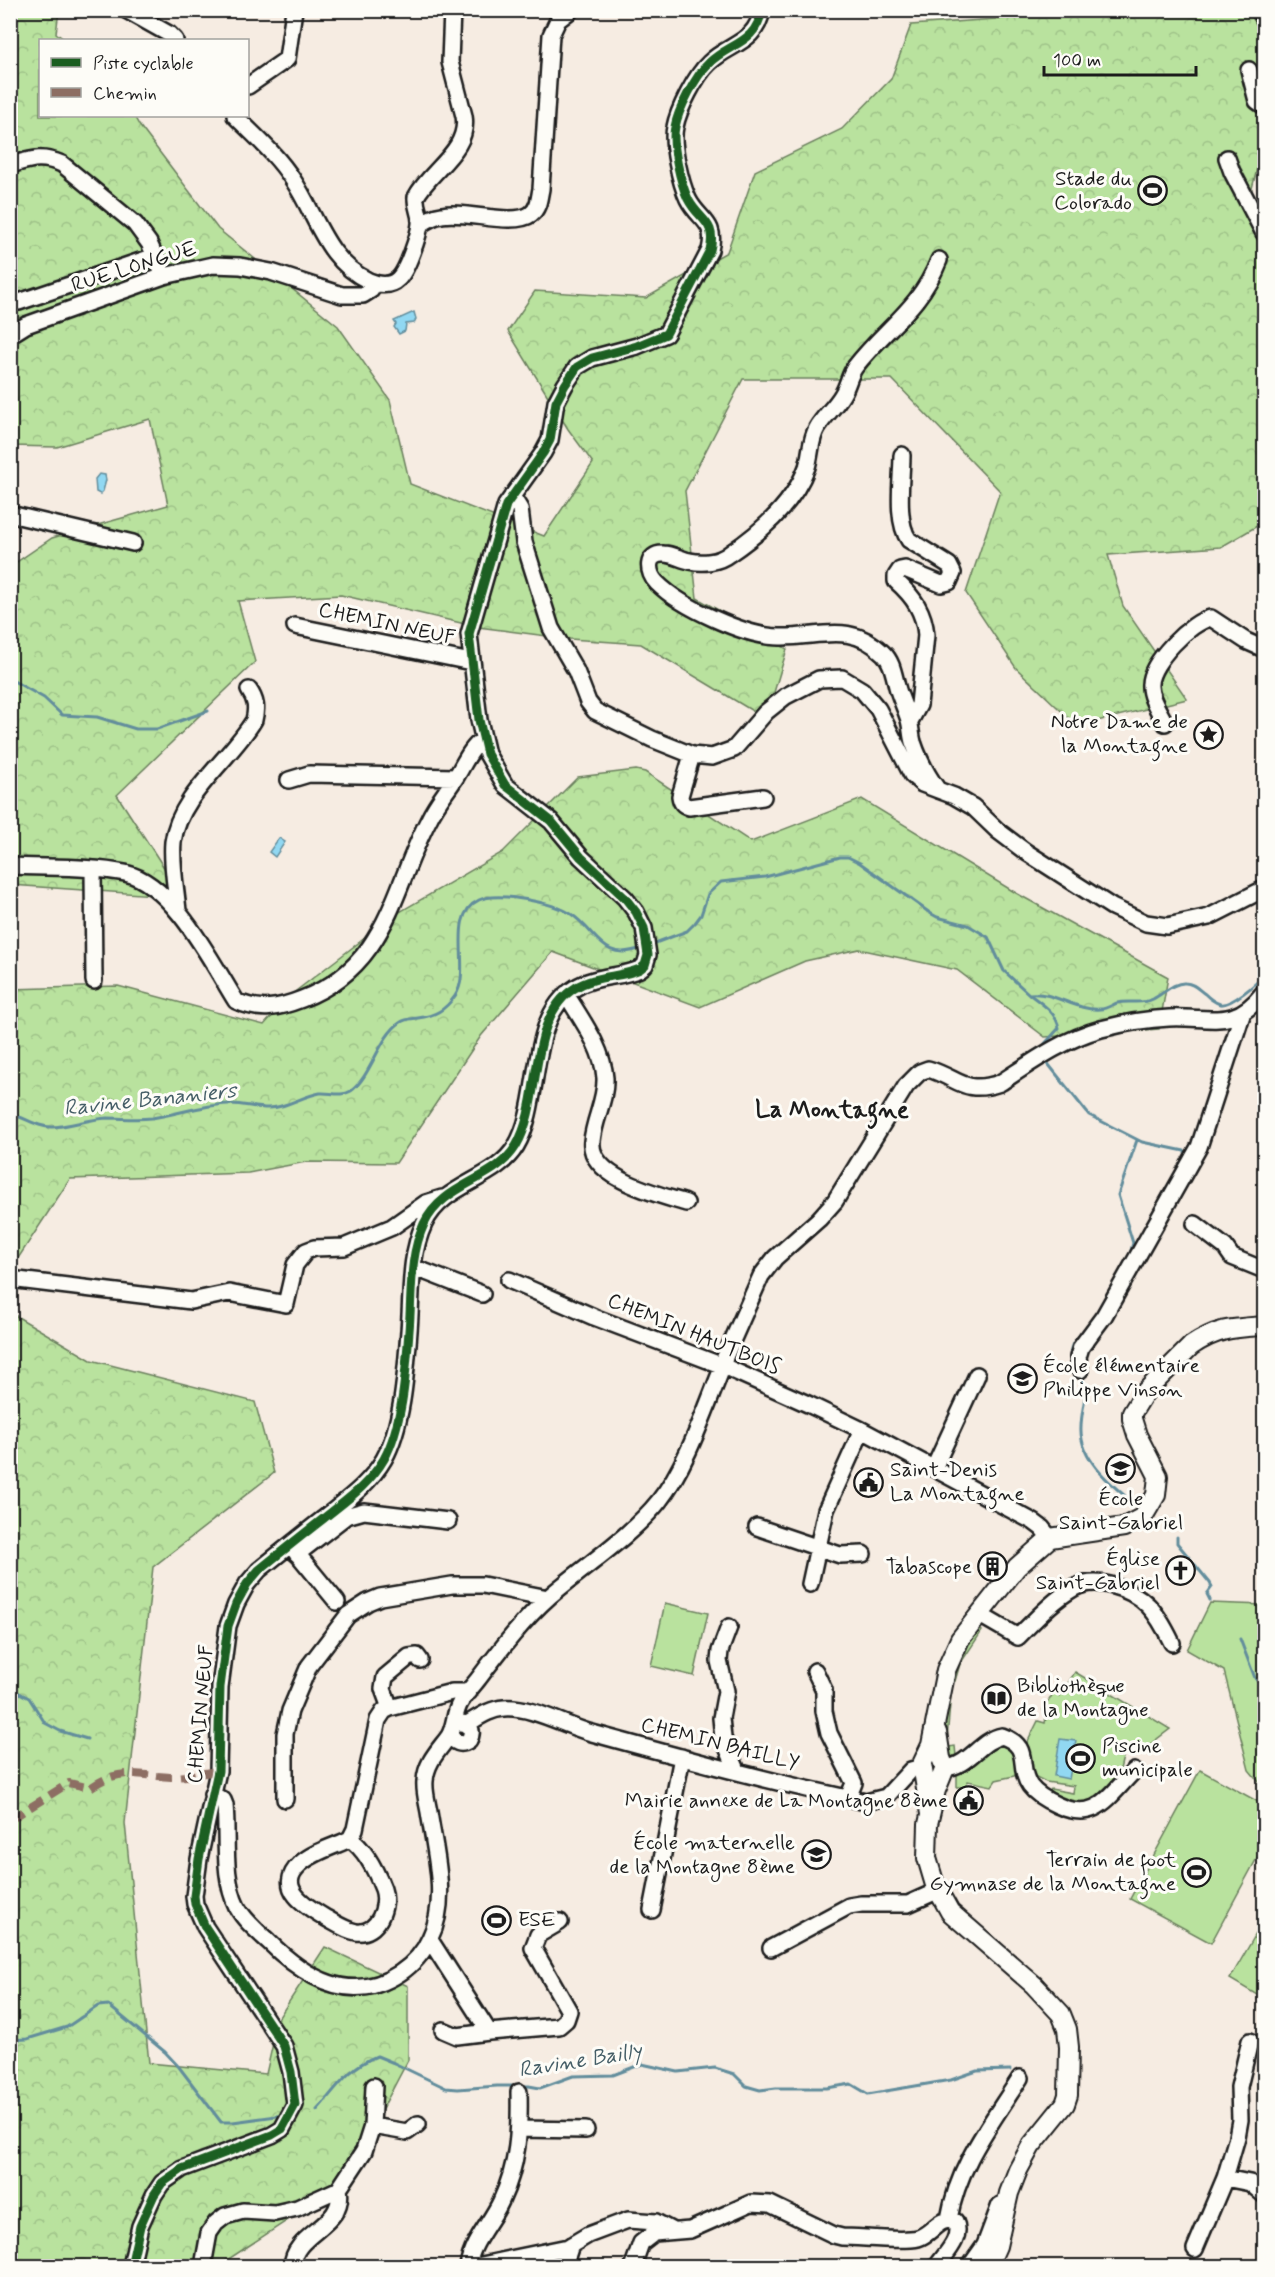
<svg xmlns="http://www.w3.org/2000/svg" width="1275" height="2277" font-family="Mynerve,sans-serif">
	<defs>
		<pattern id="forest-crowns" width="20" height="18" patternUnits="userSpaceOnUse" patternTransform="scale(1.5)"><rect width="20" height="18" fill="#b9e29e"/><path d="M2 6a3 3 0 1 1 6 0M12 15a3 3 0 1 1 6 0" fill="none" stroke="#9ec188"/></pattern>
	</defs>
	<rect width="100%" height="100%" fill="#f6ece2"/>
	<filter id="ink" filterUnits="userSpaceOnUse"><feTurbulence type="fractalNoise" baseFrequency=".0167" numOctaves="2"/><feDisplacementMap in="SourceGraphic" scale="12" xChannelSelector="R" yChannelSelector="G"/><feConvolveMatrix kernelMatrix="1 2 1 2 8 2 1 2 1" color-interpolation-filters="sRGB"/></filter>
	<g filter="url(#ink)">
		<!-- grass -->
		<path fill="#b9e29e" stroke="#6a7f5d" stroke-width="1.5" d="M665 1603 708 1613 694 1676 651 1666Z
			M1210 1603 1264 1605V1788L1249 1770 1224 1671 1187 1650Z
			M978 1628 982 1631 960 1664 955 1681 951 1680 957 1660Z
			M1075 1672 1170 1729 1145 1748 1128 1750 1121 1755 1123 1758C1121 1763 1121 1768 1119 1772 1116 1777 1110 1782 1107 1787 1086 1811 1074 1806 1050 1791L1051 1789 1073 1793 1074 1786 1046 1782 1032 1775 1027 1743 1038 1721 1045 1723 1047 1712 1043 1710 1054 1692 1060 1696Z
			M948 1693H951L947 1739 949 1747 955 1746 956 1756 949 1759 944 1734Z
			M998 1742 1015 1748 1017 1773 1014 1776 996 1780 992 1786 968 1781 966 1787H957V1774C973 1766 982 1750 998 1742Z
			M1200 1770 1264 1805V1845L1211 1943 1130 1899Z
			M1264 1920V1993L1262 1998 1230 1979Z"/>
		<!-- forest -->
		<path fill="url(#forest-crowns)" stroke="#6a7f5d" stroke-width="1.5" d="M1037 10 1264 11V143L1247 207 1264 237V522L1221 547 1108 555 1123 606 1187 699 1077 726 1016 668 966 593 1000 491 892 379H743L685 491 697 598 787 649 766 719 641 644 570 639 478 627 341 595 238 601 255 662 117 795 183 897 11 885V566L52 538 168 505 150 419 57 447 11 446V11H59L56 33 65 40H40V116H134L139 125 218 229 338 326 390 400 410 484 544 536 593 463 568 429 508 331 535 291 646 298 727 252 755 171 842 129 891 79 911 25 1024 17Z
			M636 770 645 772 751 842 862 799 1016 893 1168 977 1159 1029 1045 1037 957 970 859 949 805 961 700 1007 553 952 481 1036 396 1163 306 1162 248 1173 70 1179 11 1269V989L118 986 264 1025 292 994 396 914 503 852 578 777Z
			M11 1313 91 1360 255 1402 274 1473 153 1567 125 1823 149 2063 266 2074 279 2017 325 1947 408 1986V2060L343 2184 218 2266H11Z"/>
		<!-- water -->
		<path fill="#91d8f2" stroke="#628d9c" stroke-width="1.5" d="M414 312 416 319 414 323 406 324 405 331 399 334 394 327 396 324 394 321Z
			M99 474 105 475 106 480 103 491 100 494 96 492 95 479Z
			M279 838 285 842 275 857 269 852Z
			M1060 1739 1076 1741 1069 1779 1054 1776Z"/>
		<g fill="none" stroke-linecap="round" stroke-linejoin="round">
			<!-- stream -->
			<path stroke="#628d9c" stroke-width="3" d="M10 679 44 698 62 715 97 717 136 729H157L208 711
				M650 945 687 931 695 923 701 915 708 894 721 882 765 877 840 857H848L860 863 930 913 937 917 968 925 988 937 1004 971 1029 994C1055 991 1075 1011 1100 1009 1106 1009 1112 1005 1117 1003 1130 1000 1141 1005 1153 999 1163 994 1174 982 1185 983 1194 983 1199 990 1205 994 1209 998 1214 1002 1220 1004 1231 1006 1258 983 1264 974
				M1029 994C1042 1004 1056 1012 1059 1028L1041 1048
				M1045 1060 1089 1115 1142 1142 1189 1152
				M10 1114C25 1117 38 1128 53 1127 71 1126 89 1119 107 1118 122 1118 136 1120 152 1118 177 1114 203 1105 228 1104 241 1103 255 1108 268 1108 287 1108 302 1096 320 1093 330 1092 341 1097 351 1091 371 1077 379 1036 401 1022 406 1019 412 1019 418 1018 435 1016 445 1010 455 996 473 971 445 916 479 900 498 891 554 903 571 914 598 932 602 963 641 948
				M1129 1258 1133 1243 1118 1195 1137 1140
				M1072 1365C1067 1348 1073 1341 1085 1330
				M1078 1375 1086 1385C1086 1399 1081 1413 1081 1427 1079 1460 1113 1486 1136 1505
				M1177 1537V1543L1210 1583 1212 1587 1207 1594 1210 1600
				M1240 1639 1255 1678 1264 1689
				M10 1688 29 1698 45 1723 60 1731 87 1739
				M10 2040 27 2039 67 2027 98 2006 108 2005 165 2052 179 2067 221 2122H233L284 2115
				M10 2066 15 2084 10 2092
				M317 2110C337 2088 347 2068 377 2056L394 2063 446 2088 458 2089 497 2086H529L540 2088 573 2076 613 2075 642 2064 678 2072 715 2068 734 2074 746 2086 760 2090 776 2088H827L851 2084 868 2094 951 2080 977 2071 1010 2070"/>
			<defs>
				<path id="minor" d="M126 10 169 34 175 40
					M1259 10 1264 19
					M1249 70 1257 101 1264 106
					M248 86 287 59 294 10
					M235 116C255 136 278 156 293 180 317 216 326 261 369 281 379 285 390 287 398 279 407 271 419 235 420 224 421 214 415 207 416 197 430 170 470 150 464 116L450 62 452 10
					M1227 158 1232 172 1264 233
					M10 165C32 159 41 155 62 164L135 224 149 243 164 276
					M420 225C427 220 433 216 442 215 464 210 514 227 531 214 539 208 539 198 541 189L551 35 558 20 571 10
					M19 302 155 256
					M10 335 26 325 164 276 213 265 240 266 271 272 342 295H363L371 290 375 283
					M902 455C902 478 895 521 909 540L949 565 953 573 949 582 941 584 905 569 900 570 896 576V581C914 597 924 612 926 635L919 705 910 721
					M512 496 520 509 524 542 551 628 576 671 588 702 595 711 652 739 692 755 712 757 734 749 766 712 786 696 819 679 842 678 862 690 878 709 912 775 922 784 954 796 973 807 998 831 1026 852 1112 907 1146 923 1167 926 1209 917 1264 889
					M10 514 133 543
					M295 626 471 662
					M1165 723C1159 711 1149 697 1150 684 1150 663 1191 621 1211 618L1246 641 1264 649
					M692 755 680 796C681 803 683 805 689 807L763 797
					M289 780 309 774 456 777
					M938 790C927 775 919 760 913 742 911 735 911 727 909 720 906 710 901 700 898 690 894 677 893 662 883 653 850 621 819 638 780 637 746 637 681 607 657 583 647 573 645 553 664 554 673 554 682 560 690 561 703 564 719 562 729 554 760 533 794 503 807 467 811 454 810 440 817 428 824 416 835 407 842 395 848 386 849 375 855 367 885 328 920 309 939 260
					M10 866C46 868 91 866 125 873 173 884 211 961 236 1001 260 1012 279 1008 302 999 388 966 392 890 429 819 436 804 447 791 456 777 464 764 470 749 482 740
					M93 870 94 981
					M178 911C176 888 171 864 173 842 179 795 231 759 254 720 257 708 256 700 249 690
					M566 994C581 1019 603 1048 605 1078 606 1100 594 1119 592 1141 588 1178 660 1195 686 1203
					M1195 1224 1225 1247 1232 1257 1264 1270
					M413 1267 482 1294
					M10 1279 191 1301 229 1293 286 1304 295 1265 306 1251 314 1248 344 1247 392 1227 426 1203 442 1198
					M509 1280 594 1317 723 1366 810 1405 862 1430 1034 1522 1042 1528 1050 1538
					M1080 1370 1078 1357 1081 1347 1104 1316 1199 1147 1243 1012
					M934 1468 977 1375
					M757 1527 840 1555 863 1554
					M291 1546 337 1602
					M297 1554 346 1516 364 1511 448 1521
					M810 1584 826 1510 862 1430
					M980 1615 1018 1637C1035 1620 1053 1600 1074 1588 1086 1582 1098 1582 1110 1585 1145 1594 1157 1612 1172 1643
					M729 1627 720 1651 719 1661 726 1691 721 1718 723 1738 737 1770
					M815 1671 824 1690V1711L829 1733 854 1783 848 1798
					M390 1708 383 1689 385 1677 409 1657 417 1656 420 1660
					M467 1724C479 1717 490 1709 504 1708 532 1706 566 1726 592 1733 683 1758 774 1783 866 1802L886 1797 911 1770 922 1767
					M450 1734C454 1743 461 1746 469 1740 474 1731 470 1722 459 1723
					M945 1768C968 1767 980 1740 1002 1736 1033 1747 1016 1766 1030 1786 1036 1794 1048 1801 1057 1805 1096 1823 1108 1797 1134 1771
					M212 1794 223 1800 225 1805C228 1837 222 1877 237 1907 244 1920 257 1931 268 1941 305 1978 351 2006 400 1973 412 1965 424 1952 430 1938 449 1900 435 1852 429 1812 427 1801 424 1791 425 1781 426 1762 439 1750 449 1736 455 1726 454 1713 460 1703 465 1694 473 1686 479 1678 501 1649 523 1620 550 1596 585 1566 631 1536 659 1501 687 1466 706 1407 723 1366L725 1357 761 1276 775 1258 819 1219 835 1201 906 1086 920 1072 928 1069C959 1078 963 1095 1000 1083 1032 1062 1064 1039 1101 1029 1124 1023 1146 1019 1169 1018 1211 1016 1234 1031 1264 992
					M285 1799V1734L290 1711 309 1666 348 1615 368 1602 380 1597 452 1585H483L548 1598
					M350 1839C335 1846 313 1852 300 1864 274 1888 307 1907 326 1918 335 1923 345 1930 356 1932 378 1935 389 1906 383 1889 376 1871 366 1850 350 1839L355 1829 378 1720 384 1711 390 1708 452 1692H469
					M652 1910 682 1757
					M430 1940 489 2032 559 2026 566 2020 569 2011 533 1948 538 1935 560 1922
					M771 1948 849 1906 861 1904H908L937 1891
					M443 2030 457 2036 489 2032
					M372 2126 407 2132 418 2124
					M519 2129 586 2130
					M1225 2178 1250 2183 1264 2195
					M949 2219C958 2165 991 2124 1020 2078
					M1195 2249 1225 2178 1237 2137 1240 2120 1239 2087 1250 2041
					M131 2266 140 2226 154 2195 162 2183 182 2169 272 2135 282 2129 295 2105 291 2072 284 2046 205 1927 195 1904 194 1896 199 1859 218 1771 220 1687 228 1626 236 1604 247 1584 259 1570C280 1553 301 1536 323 1519 345 1501 369 1485 384 1459 403 1425 406 1370 409 1331 412 1295 409 1256 424 1224 443 1183 495 1181 516 1146 543 1101 527 1017 575 988 595 975 619 978 640 969L645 965 648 955 644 928 636 912 625 898 581 857 551 821 505 785 487 754 479 720 469 634 506 505 543 453 550 440 556 402 565 385 577 367 592 358 637 346 666 334 710 250C717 221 699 221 688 199 681 184 671 144 675 127 678 110 696 75 709 63 729 43 756 44 762 10
					M203 2266 209 2233 216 2223 225 2216 243 2211 275 2213 297 2208 339 2189 364 2151 372 2126 374 2086
					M292 2266C294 2231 346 2227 339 2189
					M468 2266C472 2241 491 2223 501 2201 518 2165 520 2130 519 2092
					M477 2266 568 2247 588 2235 628 2220 656 2222 671 2230
					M564 2266 571 2245
					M633 2266 641 2243 654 2233 690 2230 751 2203 770 2204 834 2235 842 2237C860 2237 903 2242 918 2238 932 2234 939 2216 955 2221 963 2238 946 2253 937 2266
					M970 2266 985 2245 1000 2205"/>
				<path id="major" d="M937 1732 941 1758 945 1768 936 1790 928 1824 927 1858 935 1885 950 1912 1034 1985 1061 2014 1067 2029 1069 2047 1068 2095 1065 2104 1031 2146 1018 2170 1009 2193 997 2246 988 2266
					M930 1814 922 1764 931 1745 946 1670 960 1639 1017 1567 1050 1538 1124 1527 1143 1517 1156 1495 1158 1476 1137 1435 1132 1419V1413L1145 1392 1191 1346C1217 1328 1234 1328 1264 1326"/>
			</defs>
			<!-- minor casing -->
			<use href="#minor" stroke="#1c1c1c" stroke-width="20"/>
			<!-- major casing -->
			<use href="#major" stroke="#1c1c1c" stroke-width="22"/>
			<!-- minor -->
			<use href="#minor" stroke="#fdfcf7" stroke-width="15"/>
			<!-- major -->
			<use href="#major" stroke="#fdfcf7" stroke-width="18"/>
			<!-- quiet -->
			<path stroke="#8d6e63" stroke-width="8" stroke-dasharray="15 8" stroke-linecap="butt" d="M10 1817 13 1818 69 1783 90 1788C122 1766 137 1776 171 1777 186 1777 203 1773 218 1771"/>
			<defs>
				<path id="cycleway" d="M131 2266 140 2226 154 2195 162 2183 182 2169 272 2135 282 2129 295 2105 291 2072 284 2046 205 1927 195 1904 194 1896 199 1859 218 1771 220 1687 228 1626 236 1604 247 1584 259 1570C280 1553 301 1536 323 1519 345 1501 369 1485 384 1459 403 1425 406 1370 409 1331 412 1295 409 1256 424 1224 443 1183 495 1181 516 1146 543 1101 527 1017 575 988 595 975 619 978 640 969L645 965 648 955 644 928 636 912 625 898 581 857 551 821 505 785 487 754 479 720 469 634 506 505 543 453 550 440 556 402 565 385 577 367 592 358 637 346 666 334 710 250C717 221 699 221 688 199 681 184 671 144 675 127 678 110 696 75 709 63 729 43 756 44 762 10"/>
			</defs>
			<!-- cycleway casing -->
			<use href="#cycleway" stroke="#fdfcf7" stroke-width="13"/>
			<!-- cycleway -->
			<use href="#cycleway" stroke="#1b5e20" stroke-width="9"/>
		</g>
	</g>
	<!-- icons -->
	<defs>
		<symbol id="stadium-ring" viewBox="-11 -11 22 22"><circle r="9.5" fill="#fdfcf7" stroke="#1c1c1c" stroke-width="1.5"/><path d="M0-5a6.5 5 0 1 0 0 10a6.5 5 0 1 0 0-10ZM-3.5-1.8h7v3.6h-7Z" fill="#1c1c1c"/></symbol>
		<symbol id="sight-ring" viewBox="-11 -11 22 22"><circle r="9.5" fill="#fdfcf7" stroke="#1c1c1c" stroke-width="1.5"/><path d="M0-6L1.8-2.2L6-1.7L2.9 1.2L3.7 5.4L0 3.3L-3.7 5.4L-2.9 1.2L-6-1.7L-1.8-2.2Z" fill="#1c1c1c"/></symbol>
		<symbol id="school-ring" viewBox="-11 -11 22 22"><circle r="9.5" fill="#fdfcf7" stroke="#1c1c1c" stroke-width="1.5"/><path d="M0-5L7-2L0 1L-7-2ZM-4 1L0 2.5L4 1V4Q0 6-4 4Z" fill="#1c1c1c"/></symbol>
		<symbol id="civic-ring" viewBox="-11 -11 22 22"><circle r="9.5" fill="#fdfcf7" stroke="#1c1c1c" stroke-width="1.5"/><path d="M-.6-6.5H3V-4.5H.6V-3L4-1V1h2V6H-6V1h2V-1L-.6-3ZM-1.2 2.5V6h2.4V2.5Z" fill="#1c1c1c"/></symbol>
		<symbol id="building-ring" viewBox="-11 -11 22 22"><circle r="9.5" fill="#fdfcf7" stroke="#1c1c1c" stroke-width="1.5"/><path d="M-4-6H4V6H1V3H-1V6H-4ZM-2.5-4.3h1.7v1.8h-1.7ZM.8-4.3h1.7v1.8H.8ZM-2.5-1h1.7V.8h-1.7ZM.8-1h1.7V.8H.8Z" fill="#1c1c1c"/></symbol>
		<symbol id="church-ring" viewBox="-11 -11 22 22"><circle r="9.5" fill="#fdfcf7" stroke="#1c1c1c" stroke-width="1.5"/><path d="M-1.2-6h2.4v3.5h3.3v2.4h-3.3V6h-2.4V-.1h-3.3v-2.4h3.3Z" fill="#1c1c1c"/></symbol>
		<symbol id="library-ring" viewBox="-11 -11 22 22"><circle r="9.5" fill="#fdfcf7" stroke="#1c1c1c" stroke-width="1.5"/><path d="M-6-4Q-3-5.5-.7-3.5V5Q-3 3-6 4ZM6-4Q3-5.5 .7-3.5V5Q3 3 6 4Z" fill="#1c1c1c"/></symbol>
	</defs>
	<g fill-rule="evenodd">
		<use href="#stadium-ring" x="1136" y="174" width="33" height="33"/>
		<use href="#sight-ring" x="1192" y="718" width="33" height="33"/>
		<use href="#school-ring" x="1006" y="1362" width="33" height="33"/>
		<use href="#school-ring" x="1104" y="1452" width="33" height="33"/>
		<use href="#civic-ring" x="852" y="1466" width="33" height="33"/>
		<use href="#building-ring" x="976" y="1550" width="33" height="33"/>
		<use href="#church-ring" x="1164" y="1554" width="33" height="33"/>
		<use href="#library-ring" x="980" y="1682" width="33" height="33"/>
		<use href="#stadium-ring" x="1064" y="1742" width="33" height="33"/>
		<use href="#civic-ring" x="952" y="1784" width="33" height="33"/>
		<use href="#school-ring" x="800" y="1838" width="33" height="33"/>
		<use href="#stadium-ring" x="1180" y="1856" width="33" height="33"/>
		<use href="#stadium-ring" x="480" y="1904" width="33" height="33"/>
	</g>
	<g text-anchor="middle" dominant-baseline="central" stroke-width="6" stroke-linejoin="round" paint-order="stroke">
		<!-- poi labels -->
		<g font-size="21" fill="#1c1c1c" stroke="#fdfcf7" text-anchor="end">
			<text x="1132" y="179">Stade du<tspan x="1132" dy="24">Colorado</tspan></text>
			<text x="1188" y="722">Notre Dame de<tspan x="1188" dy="24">la Montagne</tspan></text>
			<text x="1043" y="1366" text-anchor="start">École élémentaire<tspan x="1043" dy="24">Philippe Vinson</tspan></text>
			<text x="890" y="1470" text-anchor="start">Saint-Denis<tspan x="890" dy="24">La Montagne</tspan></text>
			<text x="1121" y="1499" text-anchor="middle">École<tspan x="1121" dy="24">Saint-Gabriel</tspan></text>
			<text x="1160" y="1559">Église<tspan x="1160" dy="24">Saint-Gabriel</tspan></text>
			<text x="972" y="1567">Tabascope</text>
			<text x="1017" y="1686" text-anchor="start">Bibliothèque<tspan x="1017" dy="24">de la Montagne</tspan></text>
			<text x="1102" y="1746" text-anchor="start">Piscine<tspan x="1102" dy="24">municipale</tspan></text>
			<text x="948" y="1801">Mairie annexe de La Montagne 8ème</text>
			<text x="795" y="1843">École maternelle<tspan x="795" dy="24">de la Montagne 8ème</tspan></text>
			<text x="1176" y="1860">Terrain de foot<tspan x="1176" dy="24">Gymnase de la Montagne</tspan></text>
			<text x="518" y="1920" text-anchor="start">ESE</text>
		</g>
		<!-- street labels -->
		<g font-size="21" fill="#1c1c1c" stroke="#fdfcf7">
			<text transform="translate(134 267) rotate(-17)">RUE LONGUE</text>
			<text transform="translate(387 624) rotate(12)">CHEMIN NEUF</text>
			<text transform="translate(694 1334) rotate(22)">CHEMIN HAUTBOIS</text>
			<text transform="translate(201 1714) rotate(-85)">CHEMIN NEUF</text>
			<text transform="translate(720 1744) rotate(14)">CHEMIN BAILLY</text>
		</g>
		<!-- water labels -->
		<g font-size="22" font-style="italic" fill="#455e67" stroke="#fdfcf7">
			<text transform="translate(150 1100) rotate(-6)">Ravine Bananiers</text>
			<text transform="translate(580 2061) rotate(-9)">Ravine Bailly</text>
		</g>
		<!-- quarter labels -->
		<g font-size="24" font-weight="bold" fill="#1c1c1c" stroke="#fdfcf7">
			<text x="832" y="1110">La Montagne</text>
		</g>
	</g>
	<!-- margin -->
	<rect width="1275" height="2277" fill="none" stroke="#fdfcf7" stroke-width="36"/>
	<rect x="18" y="18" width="1239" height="2241" fill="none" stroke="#1c1c1c" stroke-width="2" filter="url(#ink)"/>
	<!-- legend -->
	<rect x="39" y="39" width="210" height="78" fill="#fdfcf7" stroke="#a3a29f" stroke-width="1.5"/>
	<rect x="51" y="58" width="30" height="9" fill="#1b5e20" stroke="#a3a29f" stroke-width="1.5"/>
	<text x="93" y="69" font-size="18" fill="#1c1c1c">Piste cyclable</text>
	<rect x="51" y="88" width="30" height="9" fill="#8d6e63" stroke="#a3a29f" stroke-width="1.5"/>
	<text x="93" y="99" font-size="18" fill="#1c1c1c">Chemin</text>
	<!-- scale -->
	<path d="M1044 66v9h152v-9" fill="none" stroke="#1c1c1c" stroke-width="3"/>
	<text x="1053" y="66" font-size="18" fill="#1c1c1c" stroke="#fdfcf7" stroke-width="4.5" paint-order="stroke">100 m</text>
</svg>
